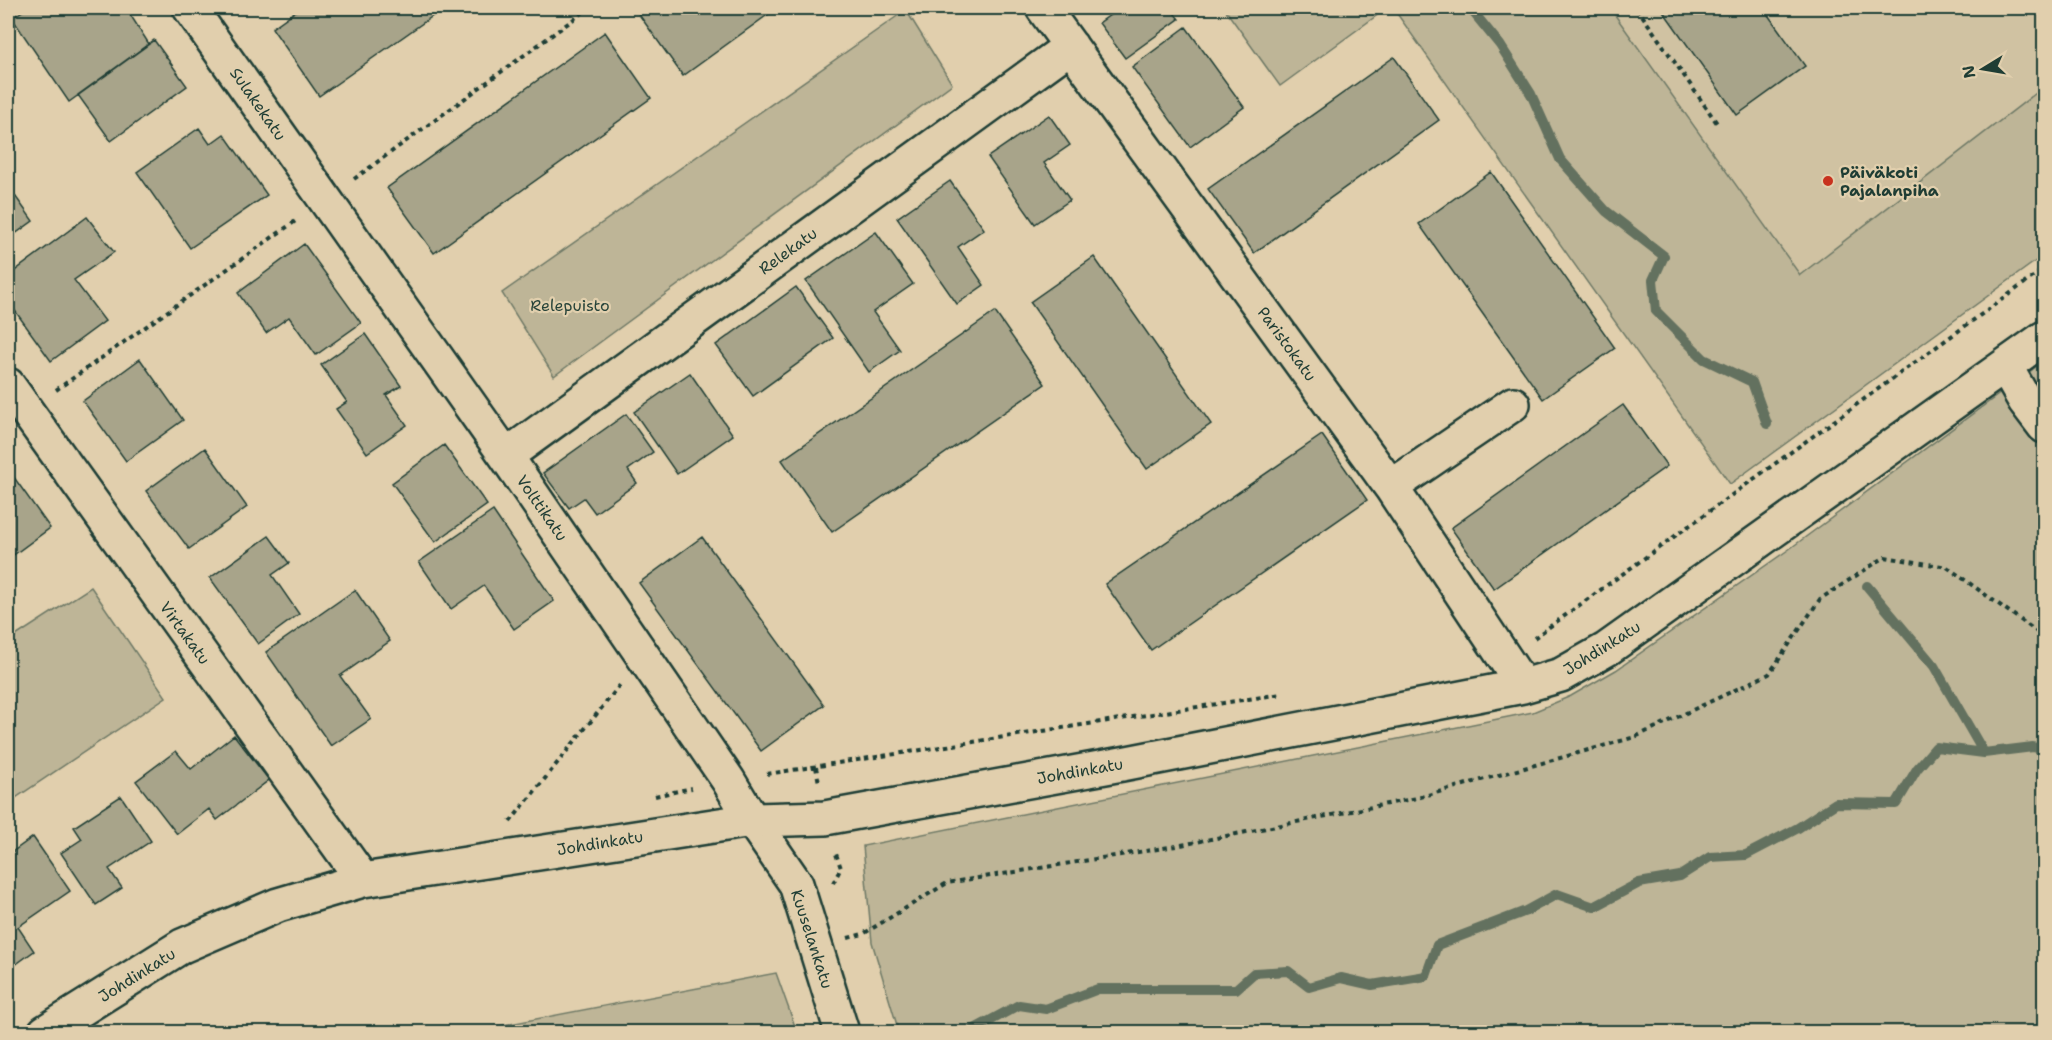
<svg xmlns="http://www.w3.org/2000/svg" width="2052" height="1040" font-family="'Shantell Sans',sans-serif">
	<rect width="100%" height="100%" fill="#e1cfad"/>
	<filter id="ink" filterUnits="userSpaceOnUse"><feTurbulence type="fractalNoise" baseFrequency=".0167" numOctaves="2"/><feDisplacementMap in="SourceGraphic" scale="12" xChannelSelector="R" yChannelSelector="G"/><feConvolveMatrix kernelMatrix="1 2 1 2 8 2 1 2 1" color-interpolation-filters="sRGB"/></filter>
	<g filter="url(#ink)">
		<!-- built -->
		<path fill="#d0c2a2" d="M1610 8H2044V87L1800 275Z"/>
		<!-- green -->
		<path fill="#beb597" stroke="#6e7966" stroke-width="1.5" d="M1224 8H1387L1280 86Z
			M1393 8H1610L1800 275 2044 87V255L1730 484Z
			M906 10 952 84 554 376 502 293Z
			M2044 361V1032H899L872 942 863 846 1533 712 1571 696 1616 670 1788 550Z
			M91 587 166 697 8 803V641Z
			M776 973 797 1032H468Z"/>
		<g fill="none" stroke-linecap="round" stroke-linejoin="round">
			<!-- stream -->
			<path stroke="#64715f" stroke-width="10" d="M1465 8 1474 13 1500 45 1531 94 1560 159 1606 211 1664 256 1653 280 1656 311 1704 359 1752 382 1767 424
				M1867 586 1934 666 1984 753
				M969 1032 1019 1005 1046 1009 1098 989H1236L1254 973 1288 971 1309 987 1341 978 1372 985 1426 976 1437 945 1526 911 1557 894 1594 907 1639 883 1680 876 1710 857 1746 855 1798 828 1836 803 1896 804 1917 769 1936 747 1984 753 2033 747 2044 750"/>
		</g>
		<!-- building -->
		<path fill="#a8a48a" stroke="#1f3d34" stroke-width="1.5" d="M27 8H126L149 44 69 102 12 18Z
			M300 8H444L319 96 272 28Z
			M637 8H777L683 76 635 9Z
			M1115 8H1170L1179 19 1125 58 1099 23 1117 10Z
			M1661 8H1763L1805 66 1737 115Z
			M1186 27 1244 107 1190 147 1132 67Z
			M605 32 651 98 434 253 387 188Z
			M154 40 187 86 111 141 78 95Z
			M1394 57 1439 120 1254 253 1208 189Z
			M1049 115 1070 145 1044 163 1070 200 1035 224 988 157Z
			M199 128 210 144 224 134 267 195 190 248 137 172Z
			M1491 172 1615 348 1543 399 1419 224Z
			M950 181 984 229 958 247 984 285 957 304 897 218Z
			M8 186 33 221 8 239Z
			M87 217 114 252 74 280 105 321 51 361 8 301V276Z
			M876 232 913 284 873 312 900 350 869 372 806 281Z
			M304 244 361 323 316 355 289 317 266 333 238 293Z
			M1094 257 1211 424 1147 469 1030 302Z
			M796 287 833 338 753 396 716 345Z
			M995 312 1045 384 832 532 782 460Z
			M365 334 401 386 386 395 407 425 367 453 336 409 347 402 321 365Z
			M140 359 183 420 126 461 83 401Z
			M690 373 733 435 677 474 634 412Z
			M1623 405 1667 466 1494 589 1451 528Z
			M626 414 653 452 628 470 637 483 595 513 584 498 569 508 543 473Z
			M1322 435 1367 500 1151 650 1105 584Z
			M444 445 487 505 435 542 392 483Z
			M205 448 247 507 189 549 146 491Z
			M8 469 50 528 8 559Z
			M493 511 554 601 514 629 484 586 451 609 419 562Z
			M269 536 289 563 272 575 299 614 258 644 210 578Z
			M702 537 824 705 761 751 639 583Z
			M355 590 390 641 340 676 371 719 331 746 266 652Z
			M234 735 269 780 217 820 209 809 177 834 136 781 176 751 191 769Z
			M121 796 151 841 109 869 122 888 96 905 61 853 82 839 74 827Z
			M33 837 70 891 18 927 34 951 11 968 8 963V855Z"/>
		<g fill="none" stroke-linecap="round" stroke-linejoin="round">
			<defs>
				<path id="minor" d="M190 8 506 456 728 780 752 820 796 884 842 1032
					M1043 8 1391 487 1523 686
					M2005 366 2025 401 2044 426
					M8 385 363 880
					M506 456 1071 46
					M1391 487 1513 404
					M45 1032 182 946 278 905 363 880 752 820 825 818 1122 764 1523 686 1561 675 1607 649 2044 338"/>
			</defs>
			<!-- minor casing -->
			<use href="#minor" stroke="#1f3d34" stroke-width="38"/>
			<!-- path -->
			<path stroke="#1f3d34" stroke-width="4" stroke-dasharray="4.5 4.5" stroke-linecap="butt" d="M1637 8 1719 126
				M354 179 589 8
				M56 390 297 220
				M1534 638 2044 269
				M816 767 819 783
				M767 774 1281 694
				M655 796 692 788
				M510 822 620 685
				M833 883 841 868 835 851
				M848 938 863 934 947 883 1176 846 1417 798 1635 737 1769 674 1820 599 1885 557 1947 567 2040 634 2044 635"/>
			<!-- minor -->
			<use href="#minor" stroke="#e1cfad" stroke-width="33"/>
		</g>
	</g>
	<!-- markers -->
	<circle fill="#c8321e" stroke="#e1cfad" stroke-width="2" cx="1828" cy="181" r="6"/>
	<g text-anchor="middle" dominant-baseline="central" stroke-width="4.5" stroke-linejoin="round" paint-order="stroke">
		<!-- street labels -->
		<g font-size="16" fill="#1f3d34" stroke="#e1cfad">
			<text transform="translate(258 104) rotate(55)">Sulakekatu</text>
			<text transform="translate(788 251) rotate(-36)">Relekatu</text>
			<text transform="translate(1287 344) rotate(54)">Paristokatu</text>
			<text transform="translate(542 508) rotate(55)">Volttikatu</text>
			<text transform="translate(185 633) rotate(54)">Virtakatu</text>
			<text transform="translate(1602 648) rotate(-32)">Johdinkatu</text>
			<text transform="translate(1080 771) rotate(-10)">Johdinkatu</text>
			<text transform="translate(600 843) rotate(-9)">Johdinkatu</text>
			<text transform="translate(812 939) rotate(72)">Kuuselankatu</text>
			<text transform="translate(137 975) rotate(-32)">Johdinkatu</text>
		</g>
		<!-- poi labels -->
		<g font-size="16" font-weight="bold" fill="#1f3d34" stroke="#e1cfad" text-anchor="start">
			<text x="1840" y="172">Päiväkoti<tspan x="1840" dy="18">Pajalanpiha</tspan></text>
		</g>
		<!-- park labels -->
		<g font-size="16" fill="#274339" stroke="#e1cfad">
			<text x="570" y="305">Relepuisto</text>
		</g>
	</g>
	<!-- margin -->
	<rect width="2052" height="1040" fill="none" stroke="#e1cfad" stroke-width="30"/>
	<rect x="15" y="15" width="2022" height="1010" fill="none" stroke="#1f3d34" stroke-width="2" filter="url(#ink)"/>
	<!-- north arrow -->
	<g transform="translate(1983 69) rotate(259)" stroke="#e1cfad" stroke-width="4.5" paint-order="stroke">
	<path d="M0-4.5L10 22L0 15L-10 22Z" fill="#1f3d34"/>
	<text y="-9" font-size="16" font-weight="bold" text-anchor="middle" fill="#1f3d34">N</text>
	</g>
</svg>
